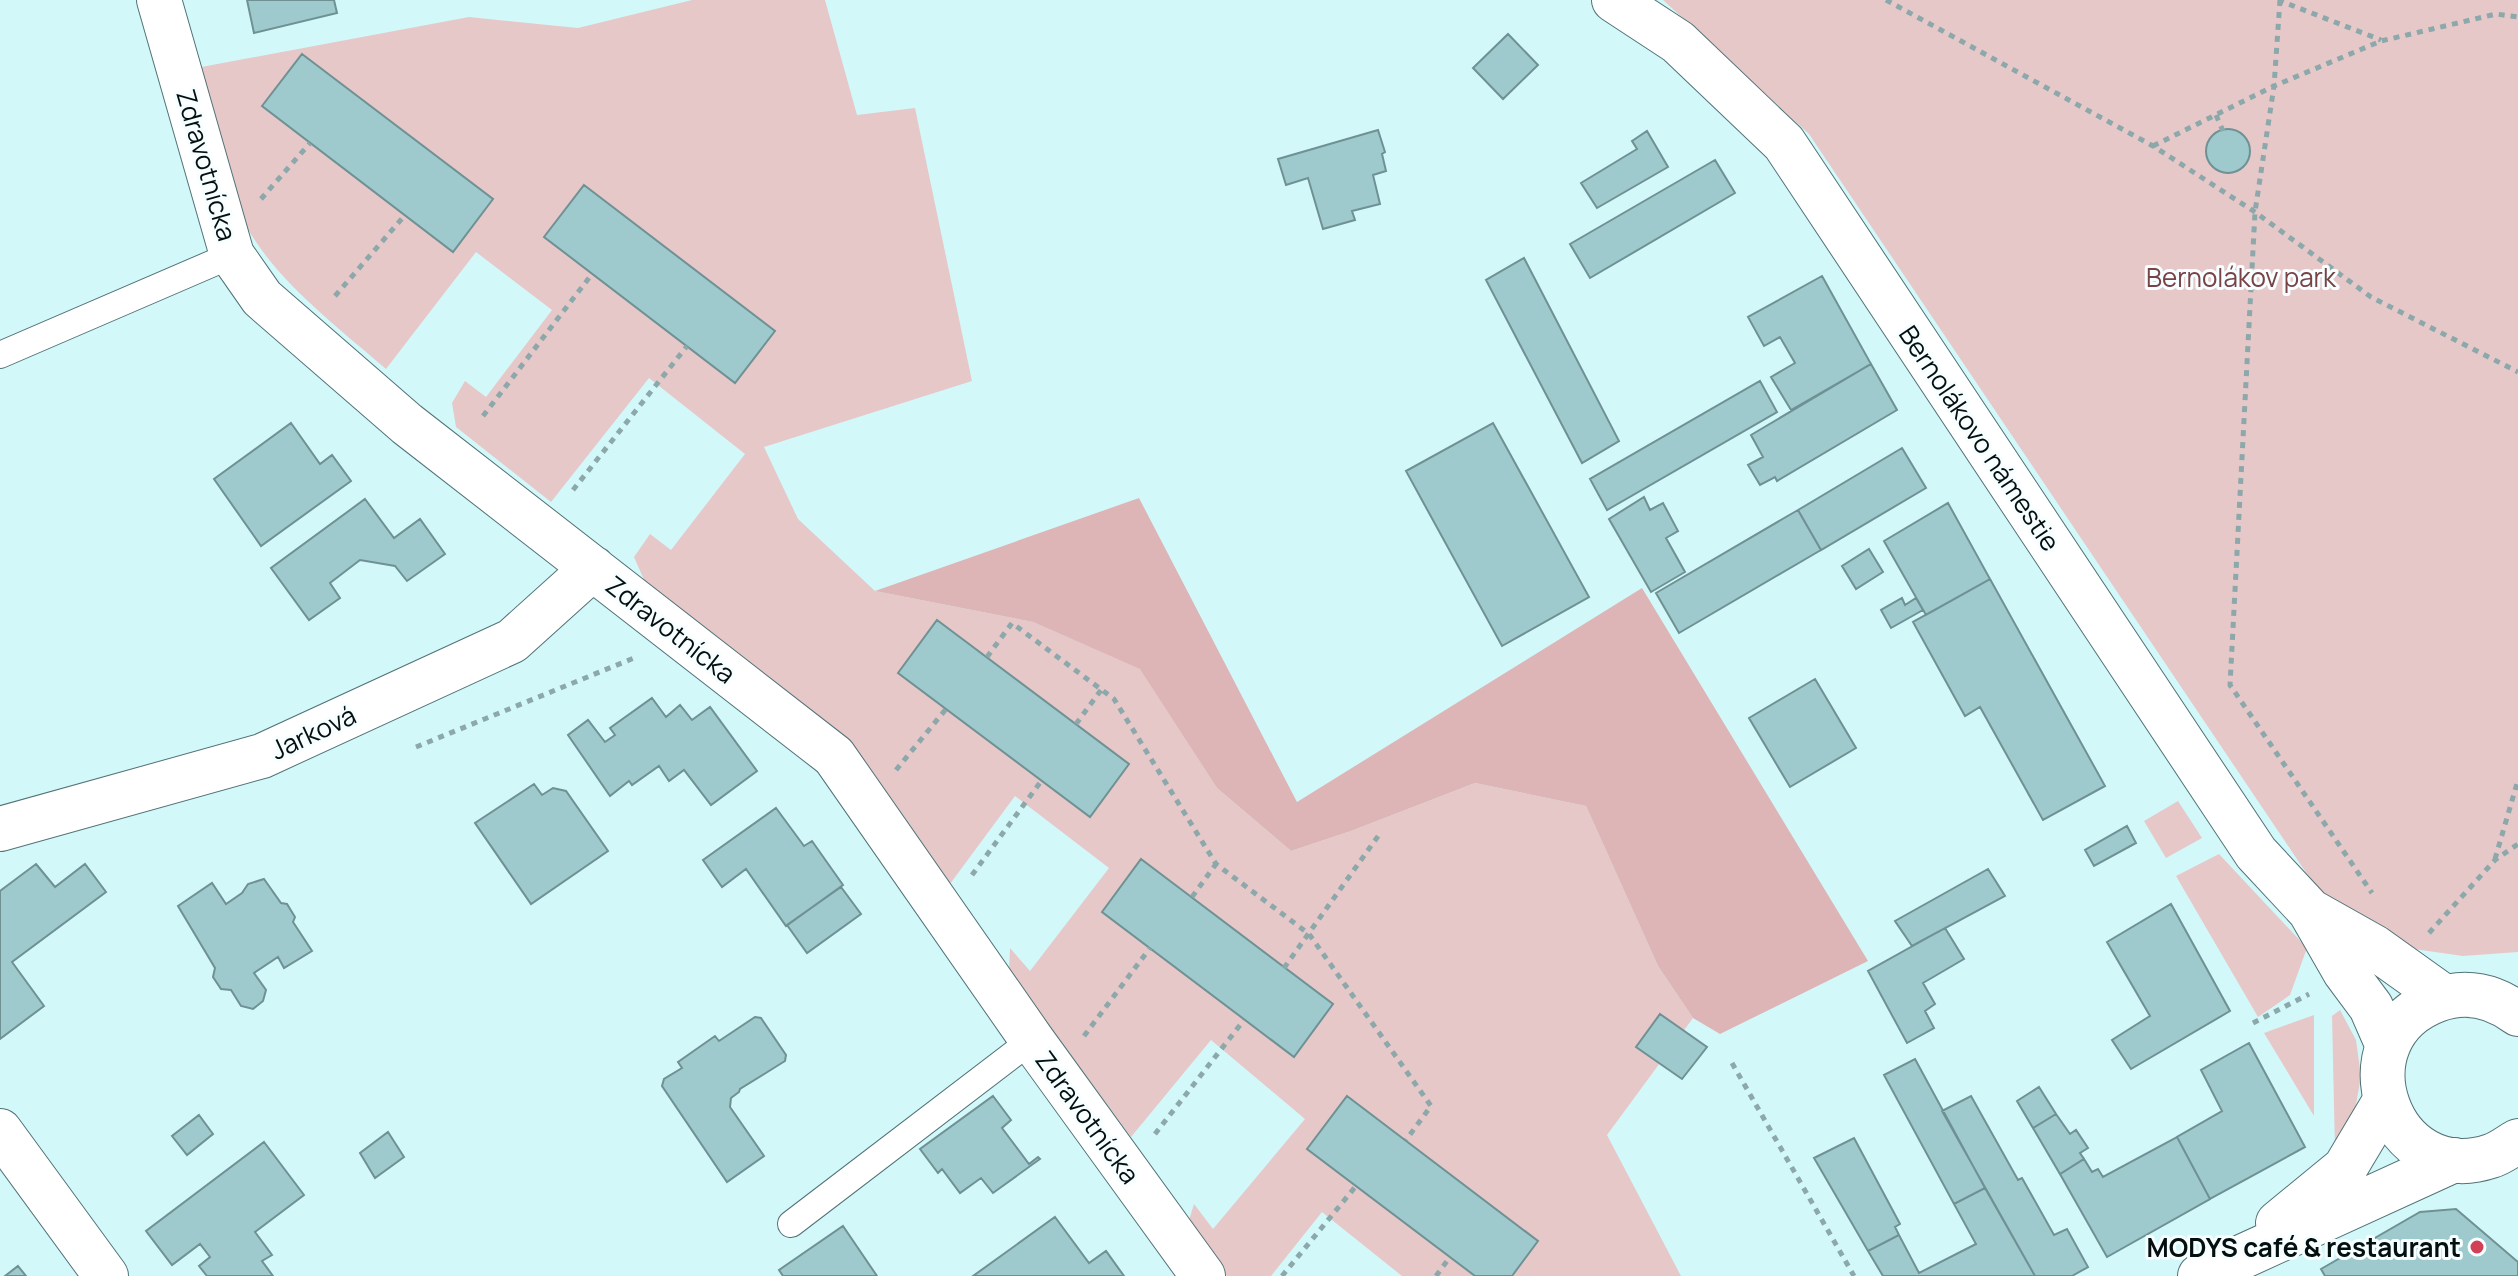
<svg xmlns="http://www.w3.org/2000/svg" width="2518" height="1276" font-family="Manrope,sans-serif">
	<rect width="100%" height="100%" fill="#d3f8fa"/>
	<!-- green -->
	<path fill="#e6c8c9" d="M692 0H825L857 115 915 108 972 381 764 447 798 519 875 591 1033 622 1141 669 1217 788 1291 851 1351 831 1475 783 1586 806 1658 966 1693 1018 1607 1135 1681 1276H1402L1322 1212 1271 1276H1227L1189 1220 1194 1204 1213 1229 1305 1119 1211 1040 1131 1137 1009 972 1010 948 1030 971 1109 868 1015 796 947 888 645 582 634 557 650 534 671 550 745 454 649 378 551 502 456 427 452 403 465 381 486 397 552 310 476 252 386 369C332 322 262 271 235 203 218 160 209 112 196 68L469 17 578 28Z
		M1663 0H2518V952L2463 956 2393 946 2342 926 1809 134Z
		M2178 801 2202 838 2166 858 2144 821Z
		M2219 854 2307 948 2290 995 2258 1017 2176 876Z
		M2340 1010 2356 1040 2361 1076 2353 1122 2335 1149 2332 1016Z
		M2314 1015V1116L2264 1033Z"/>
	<!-- forest -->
	<path fill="#ddb5b6" d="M1139 498 1297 802 1642 588 1868 961 1720 1034 1693 1018 1658 966 1586 806 1475 783 1351 831 1291 851 1217 788 1140 669 1033 622 875 591Z"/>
	<!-- building -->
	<path fill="#9ecacd" stroke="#6f9194" stroke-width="2" d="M247 0H334L337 13 254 33Z
		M1508 34 1538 65 1503 99 1473 68Z
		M302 54 493 199 453 252 262 106Z
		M2206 151a22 22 0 1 1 44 0a22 22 0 1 1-44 0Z
		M1378 130 1385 152 1382 154 1386 171 1373 175 1380 204 1352 211 1355 220 1323 229 1308 178 1286 185 1278 159Z
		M1647 131 1668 167 1597 208 1581 183 1637 149 1632 141Z
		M1715 160 1735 193 1590 278 1570 244Z
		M584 185 775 331 735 383 544 237Z
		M1524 258 1619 441 1582 463 1486 280Z
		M1822 276 1871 364 1791 410 1771 377 1795 363 1780 337 1764 346 1748 317Z
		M1871 364 1897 410 1777 481 1775 477 1760 485 1748 465 1763 457 1751 435Z
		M1760 381 1777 412 1607 510 1590 479Z
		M291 423 320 464 332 455 351 481 261 546 214 479Z
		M1493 423 1589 597 1502 646 1406 471Z
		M1902 448 1926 488 1821 550 1798 510Z
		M1644 497 1650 510 1663 503 1678 531 1666 538 1685 572 1651 592 1609 519Z
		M365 499 394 538 420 519 445 554 407 581 395 566 360 560 330 583 340 598 309 620 271 568Z
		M1948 503 1990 579 1926 615 1884 541Z
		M1798 510 1821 550 1679 633 1656 593Z
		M1869 549 1883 572 1856 589 1842 566Z
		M1990 579 2105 786 2043 820 1980 707 1965 716 1913 622Z
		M1902 598 1905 605 1916 598 1923 610 1891 628 1881 610Z
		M937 620 1129 764 1090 817 898 673Z
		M1815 679 1856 748 1790 787 1749 718Z
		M652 698 666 717 680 705 692 720 710 707 757 771 711 805 684 770 669 781 659 766 632 785 629 781 610 796 568 735 588 720 605 742 615 735 610 728Z
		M534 784 542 795 553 788 566 791 608 851 531 904 475 823Z
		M776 808 804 846 812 841 843 885 786 926 746 869 722 887 703 860Z
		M2127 826 2136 843 2094 866 2085 850Z
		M1141 859 1333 1004 1294 1057 1102 912Z
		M36 864 55 887 85 864 106 892 12 962 44 1006 0 1039V891Z
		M1988 869 2005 896 1912 946 1895 921Z
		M264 879 281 903 287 904 295 917 293 922 312 951 284 968 278 957 254 973 266 990 263 1001 253 1009 241 1006 231 990 221 989 213 977 215 968 178 906 212 883 226 904 242 893 248 884Z
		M841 887 861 914 807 953 787 925Z
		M2171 904 2230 1011 2131 1069 2112 1040 2150 1016 2107 942Z
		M1945 928 1964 959 1923 983 1935 1004 1925 1011 1934 1028 1907 1043 1868 971Z
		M1660 1014 1707 1047 1682 1079 1636 1047Z
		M755 1017 761 1018 786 1055 785 1061 740 1089 739 1092 731 1098 730 1107 764 1156 727 1182 662 1086 664 1079 682 1068 678 1062 715 1036 719 1041Z
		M2249 1043 2305 1147 2210 1199 2177 1137 2222 1111 2201 1070Z
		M1915 1059 1985 1188 1954 1204 1884 1075Z
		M2039 1087 2056 1114 2033 1128 2017 1101Z
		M993 1096 1011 1120 1002 1128 1029 1164 1038 1157 1040 1159 993 1193 981 1178 960 1193 942 1169 938 1173 920 1149Z
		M1347 1096 1538 1241 1512 1276H1475L1307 1149Z
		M1971 1096 2018 1180 2022 1178 2054 1235 2067 1229 2088 1267 2072 1276H2035L1942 1111Z
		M2056 1114 2070 1134 2076 1130 2088 1148 2080 1153 2084 1159 2060 1174 2033 1128Z
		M199 1115 213 1134 187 1155 172 1136Z
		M388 1132 404 1157 375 1178 360 1153Z
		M2177 1137 2210 1199 2107 1257 2060 1174 2084 1159 2092 1172 2098 1169 2103 1177Z
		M1854 1138 1900 1224 1895 1227 1899 1235 1868 1251 1814 1158Z
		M264 1142 304 1195 255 1232 272 1255 262 1261 273 1276H207L199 1266 210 1257 200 1244 172 1265 146 1231Z
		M1985 1188 2035 1276H1883L1868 1251 1899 1235 1919 1273 1976 1244 1954 1204Z
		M2456 1209 2518 1262V1276H2325L2321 1269 2420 1212Z
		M1055 1217 1089 1263 1106 1251 1124 1276H973Z
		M843 1226 877 1276H783L779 1270Z
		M18 1266 26 1276H5Z"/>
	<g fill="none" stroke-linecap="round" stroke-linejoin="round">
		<defs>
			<path id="lane" d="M0 355 232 255
				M791 1224 1032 1040"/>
			<path id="street" d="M159 0 232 255 262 298 407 424 834 756 1032 1040 1203 1276
				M0 829 262 756 512 641 593 568
				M0 1131 106 1276
				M2278 1223 2345 1168 2385 1101
				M2200 1276 2454 1160"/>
			<path id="secondary" d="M1614 0 1678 42 1784 143 2256 853 2310 911 2345 972 2371 1007 2388 1046
				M2310 911 2374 947 2444 997
				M2518 1014C2494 996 2466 989 2437 1000 2335 1038 2390 1190 2491 1156 2501 1153 2509 1146 2518 1141"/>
		</defs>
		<!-- lane casing -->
		<use href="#lane" stroke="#527376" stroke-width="28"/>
		<!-- street casing -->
		<use href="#street" stroke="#527376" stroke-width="46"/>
		<!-- secondary casing -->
		<use href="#secondary" stroke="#527376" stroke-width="46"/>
		<!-- path -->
		<path stroke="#8ca8aa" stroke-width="5" stroke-dasharray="6 6" stroke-linecap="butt" d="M1886 0 2153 146 2255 212 2371 297 2518 372
			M2278 0 2381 40
			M2280 0 2274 86 2255 212 2230 685 2372 893
			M2216 115 2223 131
			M2153 146 2274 86 2381 41 2496 14 2518 17
			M261 199 310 143
			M335 296 405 215
			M483 416 592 274
			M573 490 687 346
			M987 657 1012 623 1114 699 1216 864 1309 934 1431 1106 1406 1140
			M1076 724 1101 690
			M416 747 634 658
			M896 770 946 709
			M2495 859 2518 780
			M972 875 1042 780
			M1192 897 1216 864
			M2429 933 2495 860 2518 844
			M1284 968 1381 832
			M2253 1023 2309 994
			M1084 1036 1150 948
			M1732 1063 1854 1276
			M1155 1134 1244 1020
			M1282 1276 1356 1186
			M1436 1276 1450 1257"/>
		<!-- lane -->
		<use href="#lane" stroke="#fff" stroke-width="26"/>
		<!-- street -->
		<use href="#street" stroke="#fff" stroke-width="44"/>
		<!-- secondary -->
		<use href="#secondary" stroke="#fff" stroke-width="44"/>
	</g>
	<!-- markers -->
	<circle fill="#d14055" stroke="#f7feff" stroke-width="3" cx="2477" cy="1247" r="8"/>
	<g text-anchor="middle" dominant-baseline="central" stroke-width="6" stroke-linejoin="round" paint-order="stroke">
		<!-- street labels -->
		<g font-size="26" fill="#040f10" stroke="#f7feff">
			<text transform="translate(207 165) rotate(74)">Zdravotnícka</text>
			<text transform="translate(1980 438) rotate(56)">Bernolákovo námestie</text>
			<text transform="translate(671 629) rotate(38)">Zdravotnícka</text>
			<text transform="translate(313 732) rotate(-25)">Jarková</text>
			<text transform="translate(1088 1117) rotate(54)">Zdravotnícka</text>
		</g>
		<!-- park labels -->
		<g font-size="26" fill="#794245" stroke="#f7feff">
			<text x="2241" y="277">Bernolákov park</text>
		</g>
		<!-- poi labels -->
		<g font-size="26" font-weight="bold" fill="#040f10" stroke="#f7feff" text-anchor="end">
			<text x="2461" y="1247">MODYS café &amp; restaurant</text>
		</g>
	</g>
</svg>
